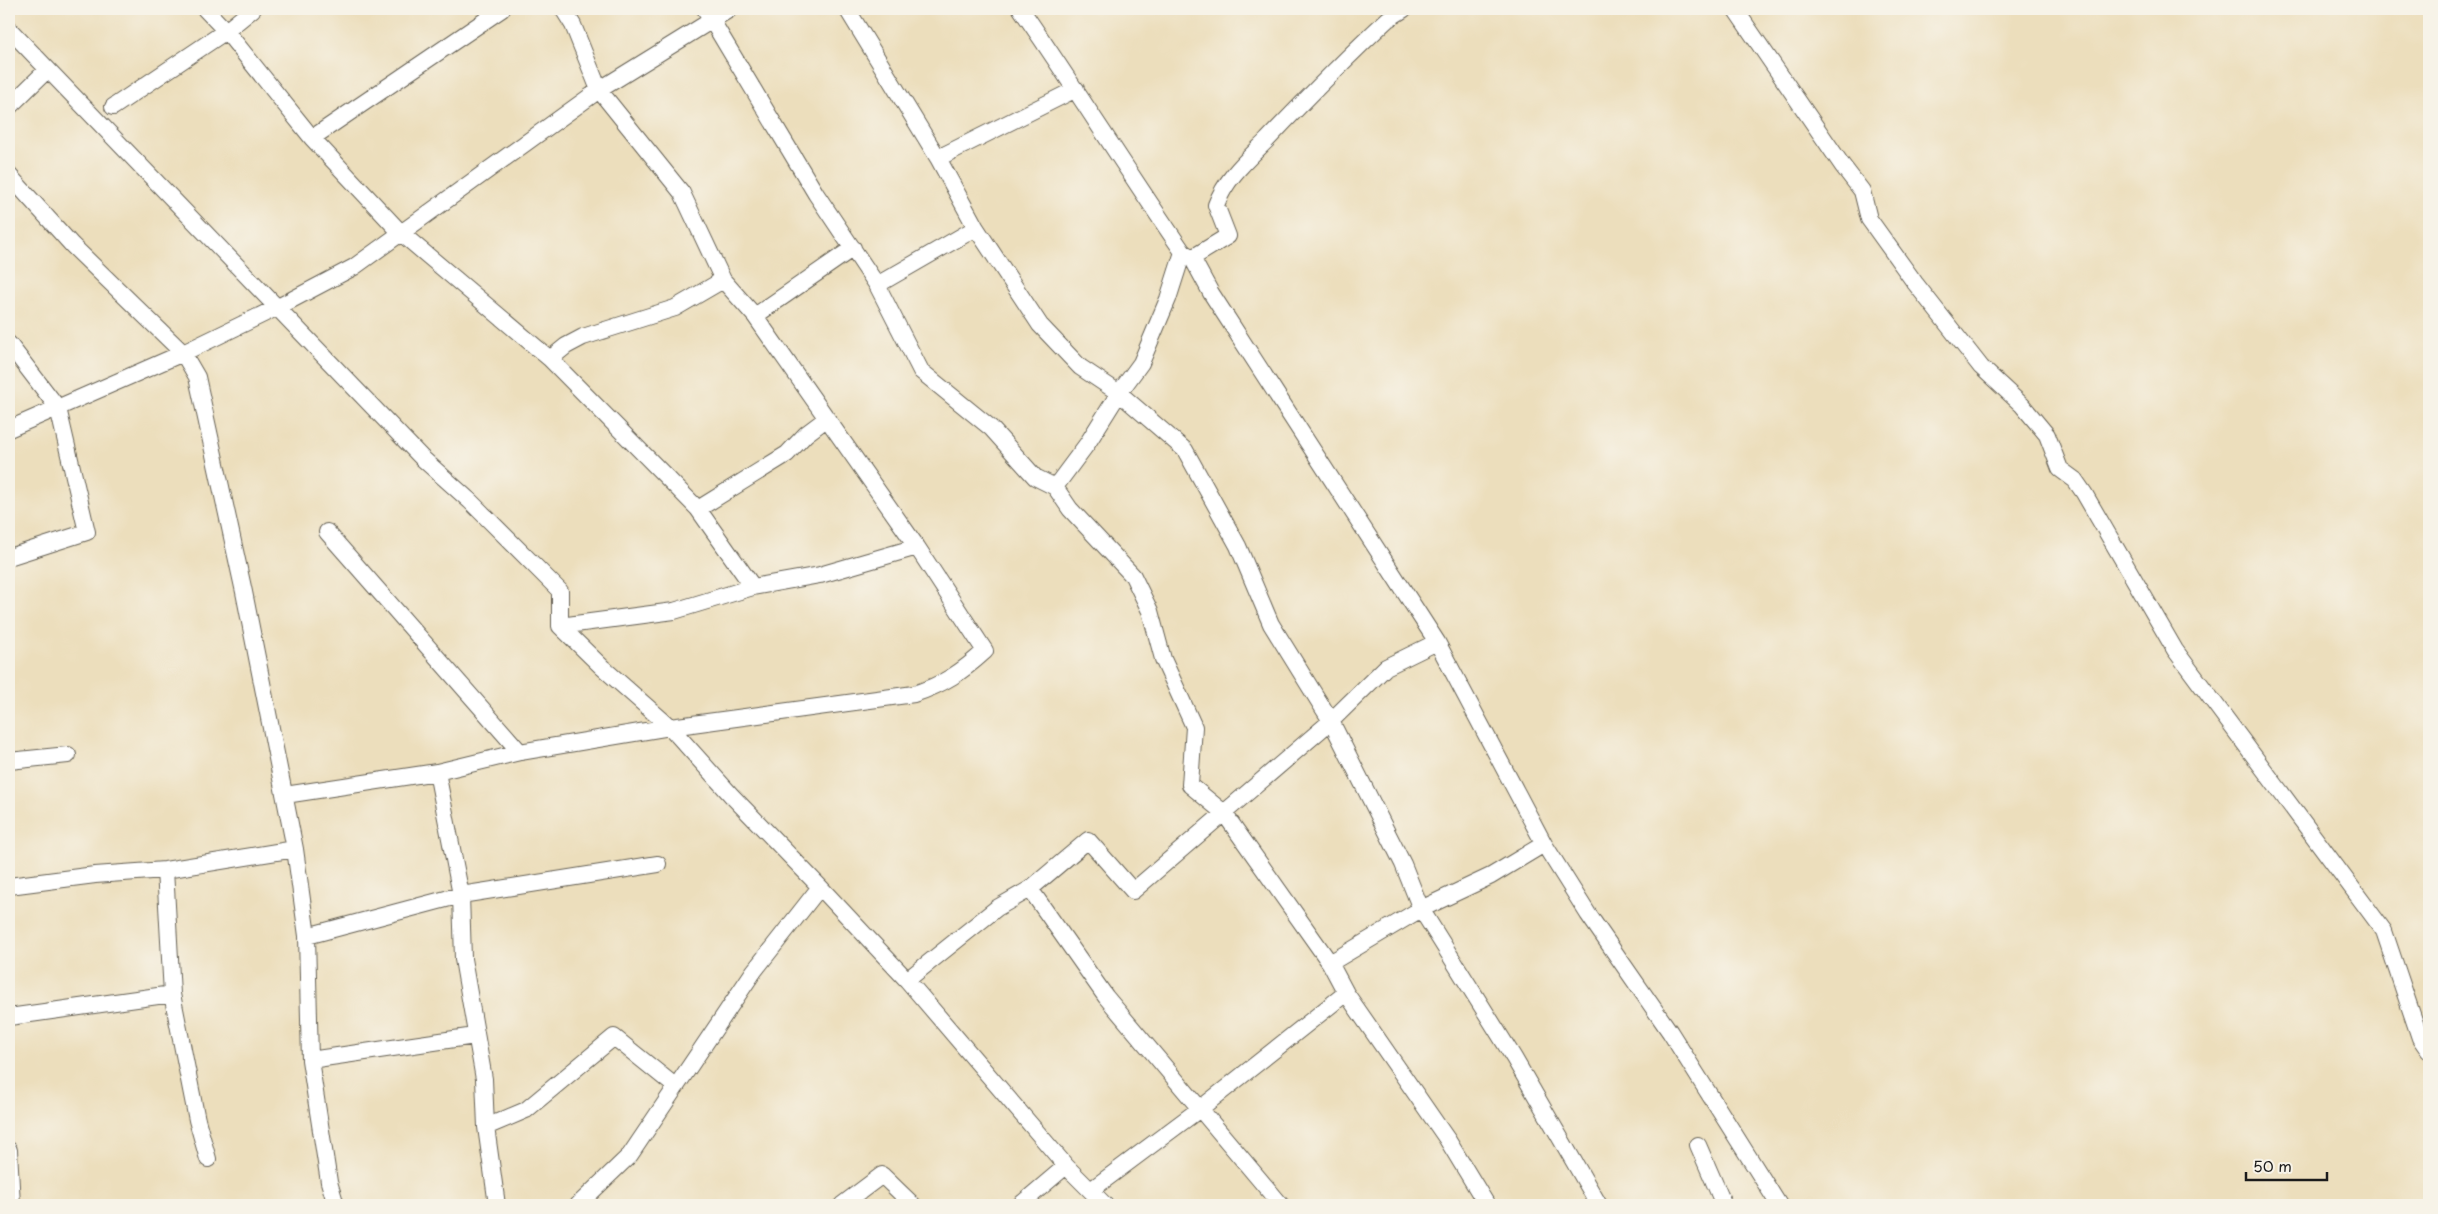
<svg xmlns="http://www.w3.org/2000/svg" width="2438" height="1214" font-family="'Playpen Sans',sans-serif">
	<rect width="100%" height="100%" fill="#f7f3e8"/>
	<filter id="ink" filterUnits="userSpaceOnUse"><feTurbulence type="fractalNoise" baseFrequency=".02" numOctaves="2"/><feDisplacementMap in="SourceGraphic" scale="10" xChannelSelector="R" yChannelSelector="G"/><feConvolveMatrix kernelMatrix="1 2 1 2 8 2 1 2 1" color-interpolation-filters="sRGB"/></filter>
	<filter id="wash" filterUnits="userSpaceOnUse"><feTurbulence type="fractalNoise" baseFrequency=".0096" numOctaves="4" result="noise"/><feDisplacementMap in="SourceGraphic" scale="20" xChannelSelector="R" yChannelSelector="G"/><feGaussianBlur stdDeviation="1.12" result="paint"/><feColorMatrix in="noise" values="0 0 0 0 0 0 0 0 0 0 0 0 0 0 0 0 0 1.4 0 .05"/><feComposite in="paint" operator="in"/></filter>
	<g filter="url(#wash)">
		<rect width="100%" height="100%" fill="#ecdebc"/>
	</g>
	<g filter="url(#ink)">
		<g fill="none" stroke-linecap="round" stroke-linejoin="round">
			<defs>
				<path id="minor" d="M205 9 226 31 312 138 401 233 550 359 698 509 753 587
					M705 9 816 194 877 285 921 371 991 428 1035 477 1055 487 1070 509 1133 576 1150 611 1163 659 1194 727 1190 785 1224 813 1330 963 1346 993 1447 1139 1487 1205
					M847 9 938 158 976 228 1040 325 1080 367 1119 393 1185 450 1238 546 1271 624 1331 721 1403 864 1421 909 1514 1058 1599 1205
					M1021 9C1076 89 1128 172 1183 252L1192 258 1211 293 1437 642 1544 844 1588 914 1670 1032 1779 1205
					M1735 9 1842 165 1862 191 1869 219 1915 283 1981 367 2022 405 2047 435 2060 469 2075 480 2084 493 2175 650 2384 931 2420 1038 2429 1051
					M9 29 422 458 470 501 560 591V626L602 667 670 727 732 796 820 887 907 980 1066 1166 1105 1205
					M9 107 47 70
					M113 107 226 31 253 9
					M312 138 502 9
					M938 158 1076 89
					M9 175 72 245 183 353 197 377 244 592 295 849 307 936 310 1060 329 1182 336 1205
					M1192 258 1228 236 1216 205C1226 178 1247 160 1267 140 1306 99 1346 58 1388 19L1404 9
					M877 285 976 228
					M755 316 853 248
					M9 344 58 408 87 532 9 557
					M550 359 566 346 583 337 675 308 723 280
					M9 429 183 353 278 307 354 267 599 90 730 9
					M1055 487 1087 444 1119 393 1141 363 1168 299 1183 252
					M698 509 787 454 806 434 826 419
					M327 532 520 752
					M560 626 674 611 753 587 820 575 917 547
					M9 761 68 755
					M437 772 461 895 463 959 484 1079 486 1127 497 1205
					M285 795 437 772 520 752 670 727 914 694C944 684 962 672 985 651L917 547 755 316 723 280 682 193 599 90 573 25 563 9
					M165 870 172 994 197 1120 208 1159
					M9 886 95 875 165 870 295 849
					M1030 889 1106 997 1281 1205
					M307 936 461 895 658 864
					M1330 963 1421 909 1491 876 1544 844
					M907 980 997 908 1030 889 1088 840 1133 891 1331 721 1386 667 1437 642
					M9 1017 172 994
					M310 1060 475 1036
					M486 1127 526 1110 614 1037 676 1087
					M1698 1145 1724 1205
					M9 1150 12 1205
					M1091 1190 1201 1108 1346 993
					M578 1205 630 1155 754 971 820 887
					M842 1205 882 1175 913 1205
					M1020 1205 1066 1166"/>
			</defs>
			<!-- minor casing -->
			<use href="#minor" stroke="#656054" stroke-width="18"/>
			<!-- minor -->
			<use href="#minor" stroke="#fff" stroke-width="16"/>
		</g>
	</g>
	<!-- margin -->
	<rect width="2438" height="1214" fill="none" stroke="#f7f3e8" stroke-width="30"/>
	<!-- scale -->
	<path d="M2246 1172v8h81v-8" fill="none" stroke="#1c1c1c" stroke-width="2.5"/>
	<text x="2253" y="1172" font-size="15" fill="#1c1c1c" stroke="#f7f3e8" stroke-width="4" paint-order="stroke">50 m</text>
</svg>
